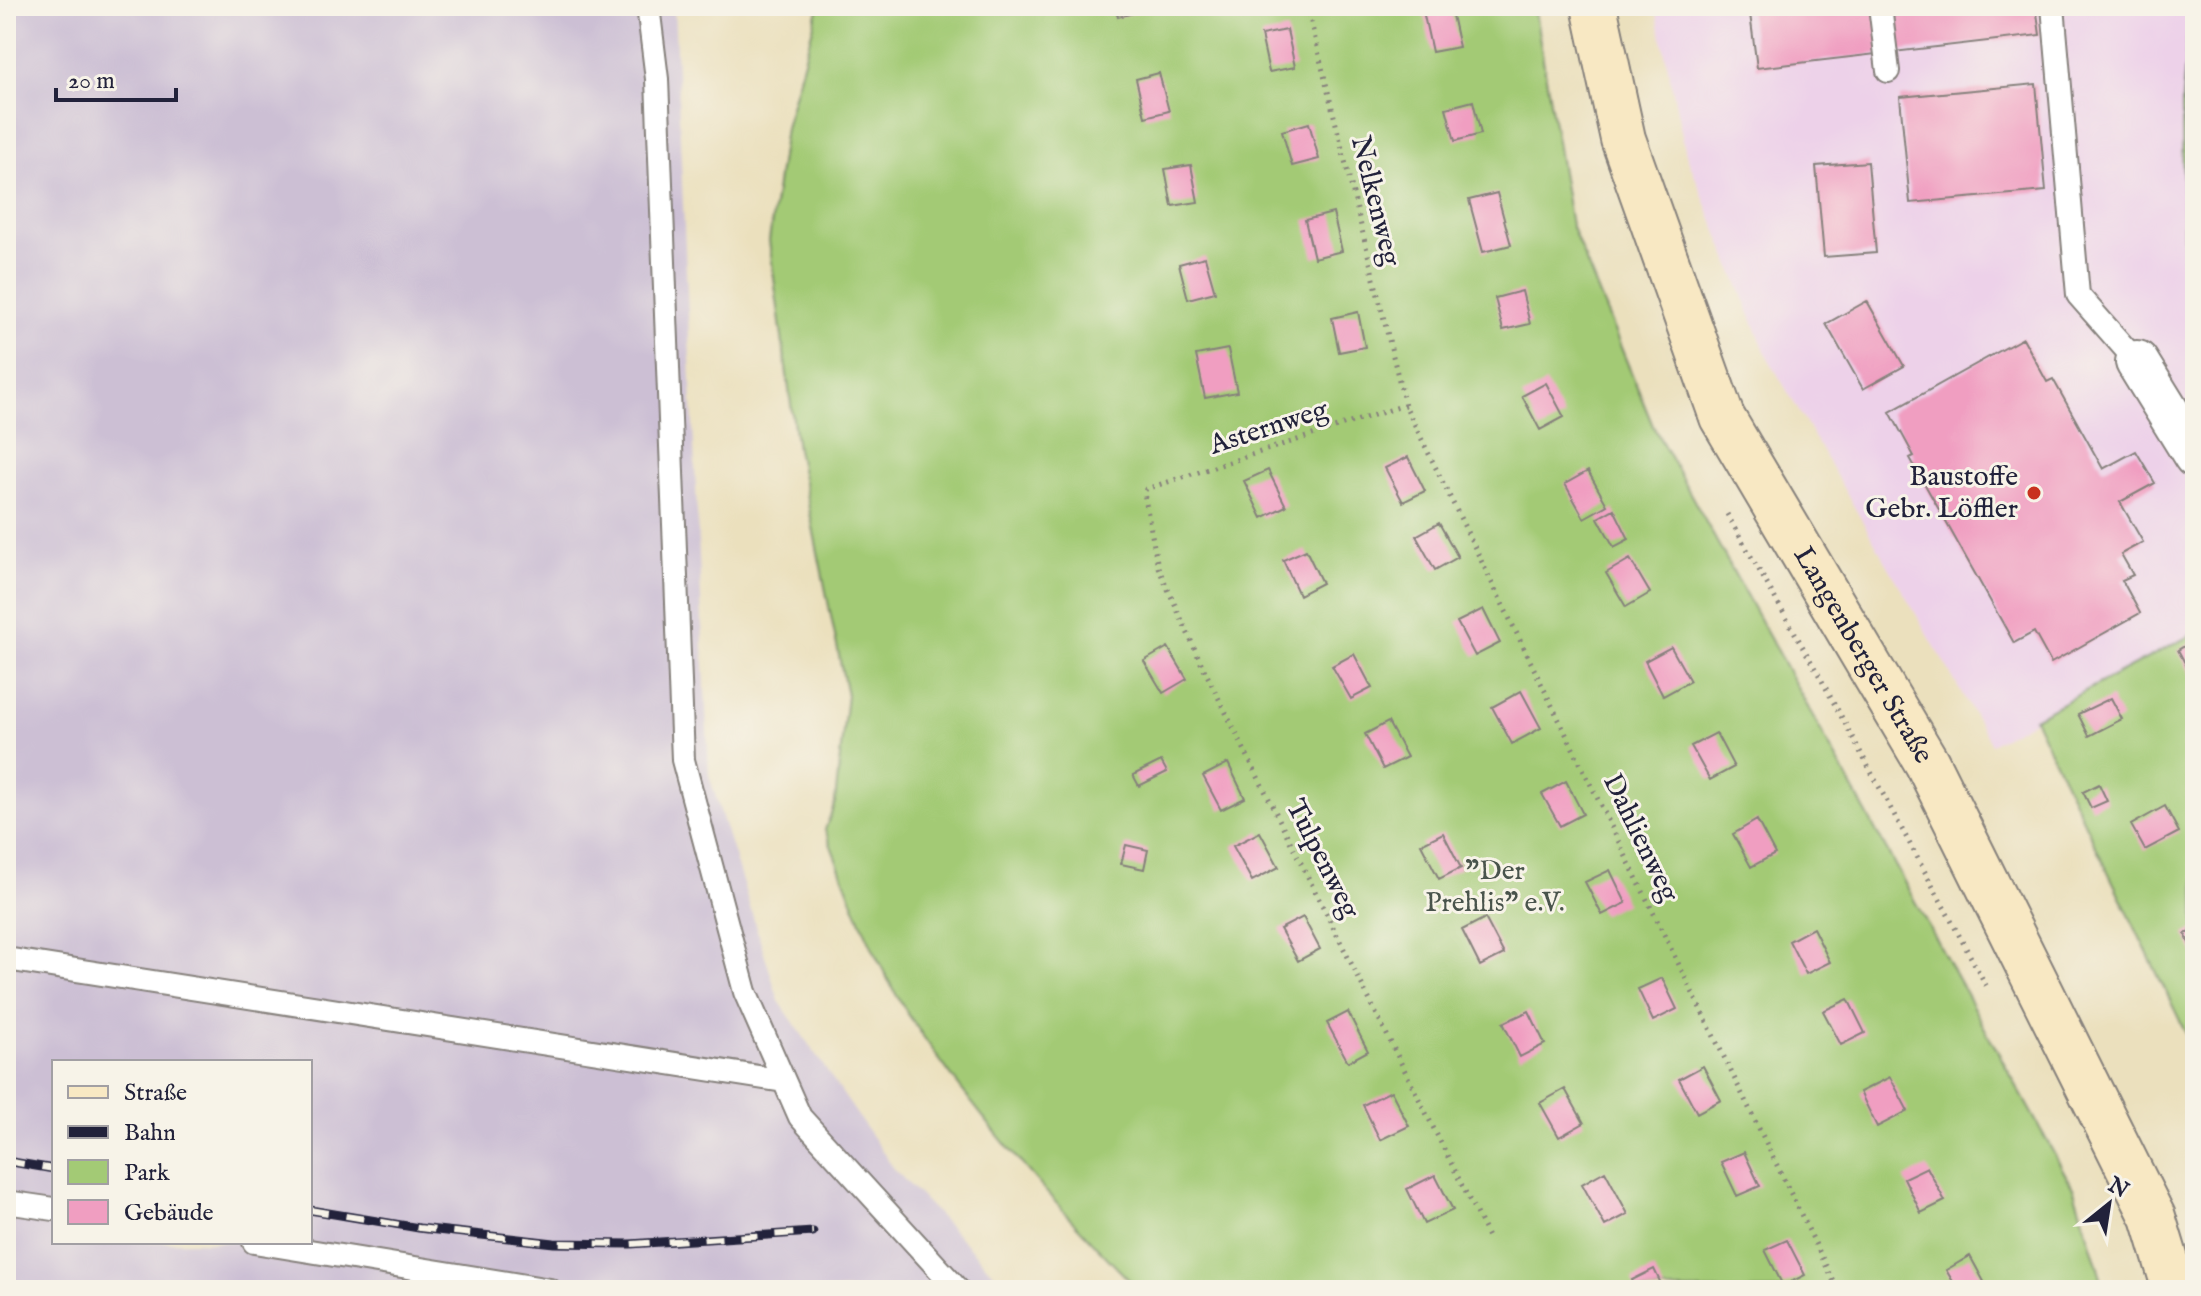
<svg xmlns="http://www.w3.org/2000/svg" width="2201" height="1296" font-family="'IM FELL English',serif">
	<rect width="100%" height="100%" fill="#f7f3e8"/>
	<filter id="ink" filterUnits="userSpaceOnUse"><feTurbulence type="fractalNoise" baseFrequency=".0125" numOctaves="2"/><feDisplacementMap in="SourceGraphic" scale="16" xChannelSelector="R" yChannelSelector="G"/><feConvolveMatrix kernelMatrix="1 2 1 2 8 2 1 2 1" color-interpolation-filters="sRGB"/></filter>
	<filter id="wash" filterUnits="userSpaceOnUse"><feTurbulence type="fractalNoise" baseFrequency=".006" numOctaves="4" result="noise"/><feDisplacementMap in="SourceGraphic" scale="32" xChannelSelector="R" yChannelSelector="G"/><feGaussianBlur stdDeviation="1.8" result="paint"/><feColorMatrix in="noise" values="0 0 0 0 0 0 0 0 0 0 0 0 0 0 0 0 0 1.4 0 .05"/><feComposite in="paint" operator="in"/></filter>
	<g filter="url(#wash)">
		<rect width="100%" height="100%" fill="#ebe0bd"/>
		<!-- built -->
		<path fill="#edd1e9" d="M1655 6H2190L2182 100 2184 275 2195 355V633L1991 744 1767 356 1686 154Z"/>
		<!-- industrial -->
		<path fill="#ccbfd4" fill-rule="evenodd" d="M6 6H674L709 775 779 1001 895 1170 1010 1290H6ZM54 1062H310V1242H54Z"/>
		<!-- green -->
		<path fill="#a3ca75" stroke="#627658" stroke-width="2" d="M819 6H1534L1571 225 1653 426 2074 1190 2105 1290H1139C1054 1205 974 1114 908 1014 873 960 848 890 825 830L835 802 847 695 797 449 769 241 785 128Z
			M2190 6H2195V355L2184 275 2182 100Z
			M2195 633V1052L2034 718Z"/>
		<g id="blocks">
			<!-- building -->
			<path fill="#f09ec1" d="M1115 6H1144L1145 10 1118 17Z
				M1450 6 1459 47 1432 52 1423 11Z
				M1749 6H2036L2040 35 1757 68Z
				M1287 30 1295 67 1269 72 1261 35Z
				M1159 73 1169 111 1145 117 1136 79Z
				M2036 84 2046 191 1910 203 1900 97Z
				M1473 101 1481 134 1455 141 1446 108Z
				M1309 123 1319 159 1292 166 1282 131Z
				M1868 162 1876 253 1824 257 1816 166Z
				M1191 165 1198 202 1172 206 1165 169Z
				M1497 193 1511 245 1483 252 1469 200Z
				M1333 213 1342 251 1314 258 1305 220Z
				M1205 257 1215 292 1188 299 1179 264Z
				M1522 291 1530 324 1503 330 1495 298Z
				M1867 301 1904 366 1863 389 1826 324Z
				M1358 312 1365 347 1339 352 1332 318Z
				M2023 338 2047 382 2053 379 2103 469 2136 451 2155 483 2120 502 2143 542 2121 554 2133 575 2122 580 2140 613 2051 663 2034 632 2014 643 1910 458 1914 456 1890 412Z
				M1228 349 1237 392 1205 398 1196 355Z
				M1546 383 1564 417 1540 430 1522 396Z
				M1408 457 1425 491 1403 502 1385 468Z
				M1268 470 1286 506 1262 518 1244 481Z
				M1588 471 1607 505 1584 518 1565 484Z
				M1614 509 1629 539 1614 547 1598 518Z
				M1439 523 1458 557 1435 570 1416 536Z
				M1306 550 1322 583 1299 595 1283 560Z
				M1630 559 1650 593 1626 607 1606 573Z
				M1483 609 1500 643 1475 656 1457 622Z
				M2195 640V682L2178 650Z
				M1168 647 1187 679 1163 693 1144 661Z
				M1671 647 1690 681 1663 696 1645 661Z
				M1354 654 1372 688 1351 699 1332 666Z
				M1521 691 1541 728 1512 744 1492 707Z
				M2111 698 2122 719 2089 736 2078 714Z
				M1388 722 1407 757 1383 769 1365 734Z
				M1716 733 1734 767 1710 780 1691 746Z
				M1161 761 1167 772 1139 786 1133 775Z
				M1228 763 1245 798 1221 810 1203 776Z
				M1566 781 1583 814 1560 826 1542 794Z
				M2099 784 2107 801 2091 808 2083 792Z
				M2165 806 2179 832 2145 850 2131 825Z
				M1757 820 1775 854 1751 867 1733 834Z
				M1260 832 1279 867 1252 881 1233 846Z
				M1443 833 1461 868 1439 879 1421 844Z
				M1126 845 1148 850 1144 869 1121 864Z
				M1610 870 1626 903 1602 915 1585 882Z
				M1303 917 1320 949 1298 961 1280 929Z
				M1485 918 1504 954 1480 966 1462 930Z
				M1813 928 1830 962 1806 974 1789 941Z
				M2195 929V956L2185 934Z
				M1662 978 1677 1009 1653 1021 1638 989Z
				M1848 999 1865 1033 1841 1045 1823 1011Z
				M1529 1011 1545 1044 1520 1057 1503 1023Z
				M1348 1012 1368 1051 1348 1062 1327 1023Z
				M1703 1066 1721 1100 1697 1113 1679 1079Z
				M1890 1077 1908 1111 1877 1127 1860 1092Z
				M1565 1089 1584 1123 1559 1137 1540 1103Z
				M1391 1091 1409 1126 1380 1140 1363 1105Z
				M1744 1152 1760 1186 1737 1196 1721 1162Z
				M1927 1167 1945 1201 1921 1213 1904 1178Z
				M1605 1171 1628 1214 1605 1226 1582 1184Z
				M1435 1175 1453 1210 1424 1224 1407 1189Z
				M1787 1240 1805 1275 1783 1286 1765 1250Z
				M1970 1256 1988 1289 1986 1290H1958L1946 1270Z
				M1654 1269 1664 1290H1637L1632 1280Z"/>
		</g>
	</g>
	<g filter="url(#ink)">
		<use href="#blocks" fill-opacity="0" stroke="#86817c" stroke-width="2"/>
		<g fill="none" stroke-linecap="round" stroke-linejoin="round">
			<defs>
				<path id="service" d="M648 6 657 79 683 760 745 992 800 1117 958 1290
					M1880 6 1888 71
					M2053 6 2078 295 2137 362
					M6 959 784 1081
					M6 1202 54 1209
					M254 1242 550 1290"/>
				<path id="minor" d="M2137 362 2195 456"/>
				<g id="secondary">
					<path id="s1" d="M1594 6 1623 139 1722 417 1927 763 2153 1217 2175 1290"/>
				</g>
			</defs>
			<!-- service casing -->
			<use href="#service" stroke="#86817c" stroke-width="26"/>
			<!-- minor casing -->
			<use href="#minor" stroke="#86817c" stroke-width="46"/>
			<!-- secondary casing -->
			<use href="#secondary" stroke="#86817c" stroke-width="48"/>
			<!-- path -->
			<path stroke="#86817c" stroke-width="5" stroke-dasharray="2 6" stroke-linecap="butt" d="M1307 6 1405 405 1838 1290
				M1405 405 1146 489 1144 493 1158 567 1202 665 1489 1239
				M1727 514 1820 677 1988 989"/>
			<!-- service -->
			<use href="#service" stroke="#fff" stroke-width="22"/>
			<!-- minor -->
			<use href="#minor" stroke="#fff" stroke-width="42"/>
			<!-- secondary -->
			<use href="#secondary" stroke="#f8e8c3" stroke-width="44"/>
			<defs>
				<path id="rail" d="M6 1161 54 1169
					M310 1210 419 1228 554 1243 630 1244 813 1232"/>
			</defs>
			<!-- rail casing -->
			<use href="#rail" stroke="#22223b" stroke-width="9"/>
			<!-- rail -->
			<use href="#rail" stroke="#f7f3e8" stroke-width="6" stroke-dasharray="18" stroke-linecap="butt"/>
		</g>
	</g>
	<!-- markers -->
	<circle fill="#c8321e" stroke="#f7f3e8" stroke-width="3" cx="2034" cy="493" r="8"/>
	<g text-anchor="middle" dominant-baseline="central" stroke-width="6" stroke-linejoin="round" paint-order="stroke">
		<!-- street labels -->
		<g font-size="28" fill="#22223b" stroke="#f7f3e8">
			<text transform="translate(1375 201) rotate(76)">Nelkenweg</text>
			<text transform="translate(1269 428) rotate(-18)">Asternweg</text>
			<text stroke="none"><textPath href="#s1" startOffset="708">Langenberger Straße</textPath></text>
			<text transform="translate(1640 838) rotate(64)">Dahlienweg</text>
			<text transform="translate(1322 859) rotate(63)">Tulpenweg</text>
		</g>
		<!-- poi labels -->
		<g font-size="28" fill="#22223b" stroke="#f7f3e8" text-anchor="end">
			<text x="2018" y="477">Baustoffe<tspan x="2018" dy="32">Gebr. Löffler</tspan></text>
		</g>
		<!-- park labels -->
		<g font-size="28" fill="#49544c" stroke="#f7f3e8">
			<text x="1495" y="871">"Der<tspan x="1495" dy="32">Prehlis" e.V.</tspan></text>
		</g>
	</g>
	<!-- margin -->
	<rect width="2201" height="1296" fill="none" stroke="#f7f3e8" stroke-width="32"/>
	<!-- legend -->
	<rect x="52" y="1060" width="260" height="184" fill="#f7f3e8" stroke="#a29fa3" stroke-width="2"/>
	<rect x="68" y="1086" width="40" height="12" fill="#f8e8c3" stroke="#a29fa3" stroke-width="2"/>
	<text x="124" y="1100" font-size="24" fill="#22223b">Straße</text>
	<rect x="68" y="1126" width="40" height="12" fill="#22223b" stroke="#a29fa3" stroke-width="2"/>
	<text x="124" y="1140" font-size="24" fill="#22223b">Bahn</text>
	<rect x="68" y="1160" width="40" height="24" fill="#a3ca75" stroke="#a29fa3" stroke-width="2"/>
	<text x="124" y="1180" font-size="24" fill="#22223b">Park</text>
	<rect x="68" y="1200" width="40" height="24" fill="#f09ec1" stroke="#a29fa3" stroke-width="2"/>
	<text x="124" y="1220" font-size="24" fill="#22223b">Gebäude</text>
	<!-- north arrow -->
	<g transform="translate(2109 1204) rotate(30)" stroke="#f7f3e8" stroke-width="6" paint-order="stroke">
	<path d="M0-6L14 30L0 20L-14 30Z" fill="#22223b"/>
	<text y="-12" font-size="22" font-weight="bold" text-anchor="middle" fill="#22223b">N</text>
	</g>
	<!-- scale -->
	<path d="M56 88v12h120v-12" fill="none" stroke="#22223b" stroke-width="4"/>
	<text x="68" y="88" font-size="24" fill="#22223b" stroke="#f7f3e8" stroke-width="6" paint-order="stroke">20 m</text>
</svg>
